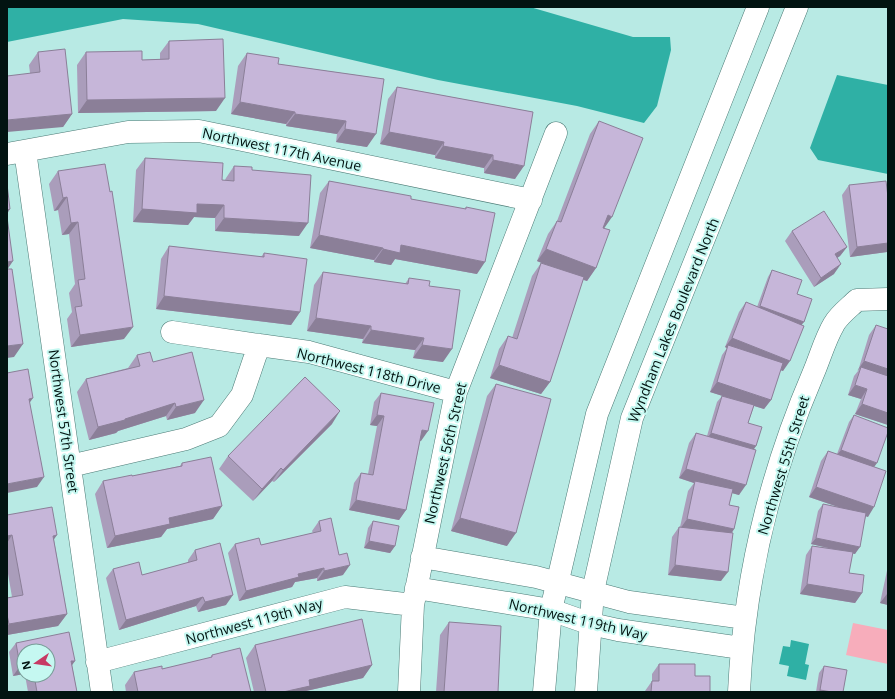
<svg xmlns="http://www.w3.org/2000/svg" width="895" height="699" font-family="'Open Sans',sans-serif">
	<rect width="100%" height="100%" fill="#b8eae4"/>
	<!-- green -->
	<path fill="#f7adbb" d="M853 623 888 630V664L846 655Z"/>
	<!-- water -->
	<path fill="#2fb0a5" d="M7 7H530L633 37H670L671 50 657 106 644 123 577 106 438 80 198 24 123 19 7 42Z
		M837 75 888 85V174L818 160 810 148Z
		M791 640 809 644 805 664 809 665 806 680 787 676 789 666 779 664 783 646 790 647Z"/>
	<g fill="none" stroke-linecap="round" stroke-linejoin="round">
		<defs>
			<path id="minor" d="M25 151 102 692
				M7 154 128 132 199 131 531 200
				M172 332 259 345
				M70 466 186 439 219 426 242 395 259 345 309 352 456 392
				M422 557 536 577 629 602 745 618
				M416 588 551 610 591 624 618 630 741 648
				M97 662 345 597 413 605
				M409 692 413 605 456 392 556 133
				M739 692C744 583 770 474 813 374 820 358 825 339 834 324 839 315 850 307 857 300L888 299"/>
			<path id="tertiary" d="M544 692 551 610 597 414 758 7
				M586 692 593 591 632 418 797 7"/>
		</defs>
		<!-- minor casing -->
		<use href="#minor" stroke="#4c7b76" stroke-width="23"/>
		<!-- tertiary casing -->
		<use href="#tertiary" stroke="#4c7b76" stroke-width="23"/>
		<!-- minor -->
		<use href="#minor" stroke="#fff" stroke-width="22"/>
		<!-- tertiary -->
		<use href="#tertiary" stroke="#fff" stroke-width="22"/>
	</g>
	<!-- wall -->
	<path fill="#aa9dbb" d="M169 41 216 111 78 113 77 65 86 52 142 60 160 59V53Z
		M38 52 72 114 63 127 30 73 29 65Z
		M247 53 278 64 384 79 367 147 336 142 337 134 286 126V124L231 114 238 66Z
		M397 87 533 112 515 179 484 173V168L435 158V155L380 144 388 99Z
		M599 121 604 228 596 268 587 281 583 280 550 382 541 394 490 378 499 349 508 336 512 338 532 276 541 263 548 266 537 261 548 234 557 221 590 134Z
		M145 158 222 180H225L226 178 234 166 252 170 299 236 215 231V218L194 217 188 225 133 222 136 170Z
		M58 171 124 339 71 347 67 319 72 312 69 293 75 284 69 234 62 235 58 210 54 211 49 184Z
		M329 181 411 199 465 209 466 207 477 274 395 259 391 265 374 262V260L310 248 320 193Z
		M849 185 888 243V251L887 252 850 257 842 195Z
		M792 231 847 247 840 256 837 258 834 274 814 287 785 241Z
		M169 246 261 257 264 253 300 312 291 325 156 309 161 259Z
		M772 270 797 294 802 325 783 371 780 370 771 400 764 409 754 406 748 423 756 446 754 449 739 495 732 493 729 505 734 529 732 533 721 581 668 575 672 537 679 527H680L688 491 694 483 679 478 689 443 696 433 707 436 717 402 722 396 726 397 710 392 722 355 727 348 725 347 739 312 746 302 757 307 768 277Z
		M323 272 405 284 409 278 429 286 443 362 413 358 415 350 362 343 363 339 307 331 314 285Z
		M876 325 888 425 855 414 861 399 848 395 854 376 858 371 869 335Z
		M137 355 153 362 195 413 167 420 166 416 118 431 116 433 89 440 77 392 86 379 128 368Z
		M496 384 507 546 451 531 487 396Z
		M381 393 421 441H420L406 510 399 520 349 510 354 483 361 473 368 474 377 426 370 425 374 402Z
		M854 415 874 467 868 517 866 516 855 554 852 553 849 573 862 593 855 603 800 594 806 555 812 546 828 548 811 544 818 511 823 504 838 507 809 497 821 461 828 451 837 454 849 422Z
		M332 424 274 482 272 481 253 501 219 469 228 456Z
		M182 463 222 506 213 519 167 529 161 537 107 548 95 494 103 481 132 476 180 466Z
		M7 515 54 540 67 614 58 626 7 635V598L12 597 7 568Z
		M319 521 343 575 317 581V578L295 582 292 587 239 601 228 553 235 544 261 545 313 533 312 531Z
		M373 521 395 546 390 553 364 548 368 528Z
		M195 550 226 605 198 612 196 606 119 630 106 578 113 569 142 575 188 563V560Z
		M888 566V605L880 603Z
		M449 622 498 692H436L440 635Z
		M16 643 72 665 77 692H28L25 675H48L24 651V674L13 676 9 652Z
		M255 645 372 665 363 678 306 691V692H254L246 658Z
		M212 655 251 692H126L125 685 134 672 162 669 210 658Z
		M659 664 695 676 710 692H645V691L652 681V674Z
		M824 666 843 692H816L819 673Z"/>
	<!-- shaded-wall -->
	<path fill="#8b7f98" d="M225 98 216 111 78 113 87 100Z
		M240 102 295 112 286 124 231 114Z
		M72 114 63 127 7 132V120Z
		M295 114 346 121 337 134 286 126Z
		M345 129 376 134 367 147 336 142Z
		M389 132 444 142 435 155 380 144Z
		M443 146 493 155 484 168 435 158Z
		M493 160 524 166 515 179 484 173Z
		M67 197 58 210 54 211 63 198Z
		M197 204 224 205 215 218 194 217 188 225 133 222 142 209Z
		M10 209 7 214V210Z
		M608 215 612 217 603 230 599 228Z
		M224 218 308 223 299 236 215 231Z
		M78 222 69 234 62 235 71 223Z
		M319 235 383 248 374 260 310 248Z
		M888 243V251L887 252 850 257 857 247Z
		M401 245 485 262 477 274 395 259 391 265 374 262 383 249Z
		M847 247 840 256 828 264 835 254Z
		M546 249 596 268 587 281 537 261Z
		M13 261 7 270V262Z
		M841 264 834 274 814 287 821 278Z
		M164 296 300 312 291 325 156 309Z
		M760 306 804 322 799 328 755 313Z
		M316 318 371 326 363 339 307 331Z
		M133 327 124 339 71 347 80 335Z
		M371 330 424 338 415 350 362 343Z
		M732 338 790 361 783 371 727 349 728 345 727 348 725 347Z
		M23 344 14 357 7 358V346Z
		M422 345 452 349 443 362 413 358Z
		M864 361 888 369V381L861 367 857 371Z
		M499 365 550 382 541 394 490 378Z
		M717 382 771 400 764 409 710 392Z
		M855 385 867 389 861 399 848 395Z
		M33 398 26 408 29 399Z
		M204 400 195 413 167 420 176 407Z
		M175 403 166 416 118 431 116 433 89 440 98 427Z
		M862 404 888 413V425L855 414Z
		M340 411 332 424 274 482 283 470Z
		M377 415 384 416 377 426 370 425Z
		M422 430 428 431 421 441 415 440Z
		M711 433 756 446 751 453 706 440Z
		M841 450 877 463 872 470 836 456Z
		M281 468 272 481 253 501 262 489Z
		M686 469 746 485 739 495 695 483V481L694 483 679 478Z
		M44 477 37 487 7 493V484Z
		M816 487 874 507 868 517 809 497Z
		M356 500 406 510 399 520 349 510Z
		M222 506 213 519 167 529 161 537 107 548 115 536 169 518Z
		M460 518 516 533 507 546 451 531Z
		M687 519 734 529 727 539 680 529Z
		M12 535 7 543V536Z
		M57 535 48 548 53 536Z
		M816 538 860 547 855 554 811 544Z
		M369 541 395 546 390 553 364 548Z
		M350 565 343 575 317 581 324 571Z
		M675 565 728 572 721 581 668 575Z
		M324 568 317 578 295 582 292 587 239 601 246 591 298 574Z
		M807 584 862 593 855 603 800 594Z
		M887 594H888V605L880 603Z
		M233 595 226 605 198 612 205 602Z
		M203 597 196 606 119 630 126 620Z
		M67 614 58 626 7 635V626L9 624Z
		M71 661H75L68 671Z
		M372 665 363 678 306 691V692H283L309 680Z
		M20 666H24V674L13 676Z
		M820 690 832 692H818Z"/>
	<!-- building -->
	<path fill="#c6b6d9" stroke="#8b7f98" d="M223 39 225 98 87 100 86 52 142 51V60L169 59V41Z
		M65 49 72 114 7 120V76L40 72 38 52Z
		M247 53 279 58 278 64 384 79 376 134 345 129 346 121 295 114V112L240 102Z
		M397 87 533 112 524 166 493 160V155L443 146 444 142 389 132Z
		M599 121 643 138 612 217 608 215 603 228 610 230 596 268 546 249 557 221 561 222Z
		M145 158 223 163 222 180 234 181V166L252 167V170L311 175 308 223 224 218V205L197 204V213L142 209Z
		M105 164 110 192 112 191 133 327 80 335 75 307 82 306 78 280 85 279 78 222 71 223 67 197 63 198 58 171Z
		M329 181 411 196V199L466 209V207L495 213 485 262 401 245 400 253 383 249V248L319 235Z
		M886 181 888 197V243L857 247 849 185Z
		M7 184 10 209 7 210Z
		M824 211 847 247 835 254 841 264 821 278 792 231Z
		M7 217 13 261 7 262Z
		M169 246 264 257V253L307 259 300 312 164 296Z
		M541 263 584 277 550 382 499 365 508 336 517 339Z
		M7 269H12L23 344 7 346Z
		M772 270 802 280 797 294 812 299 804 322 760 306Z
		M323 272 408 284 409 278 430 281 429 286 460 290 452 349 422 345 424 338 371 330V326L316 318Z
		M746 302 804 326 790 361 732 338Z
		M876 325 888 329V369L864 361Z
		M728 345 783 363 771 400 717 382Z
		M150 352 153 362 192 352 204 400 176 407 175 403 125 419V420L98 427 86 379 140 366 137 355Z
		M861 367 888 376V413L862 404 867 389 855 385Z
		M28 369 33 398 29 399 44 477 7 484V373Z
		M305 377 340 411 283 470 281 468 262 489 228 456Z
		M496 384 551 399 516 533 460 518Z
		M381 393 434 403 428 431 422 430 406 510 356 500 361 473 373 475 384 416 377 415Z
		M722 396 754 405 748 423 762 427 756 446 711 433Z
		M854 415 888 428V432L877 463 841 450Z
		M696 433 756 450 746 485 686 469Z
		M828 451 886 471 874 507 816 487Z
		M211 457 222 506 169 518 170 524 115 536 103 481 132 475V476L182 466V463Z
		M695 481 733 489 729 505 739 507 734 529 687 519Z
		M823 504 866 513 860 547 816 538Z
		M52 507 57 535 53 536 67 614 9 624 7 615V598L23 595 12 535 7 536V515Z
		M331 518 339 555 347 553 350 565 324 571V568L298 574 299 577 246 591 235 544 259 538 261 545 321 531 319 521Z
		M373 521 399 526 395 546 369 541Z
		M679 527 733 533 728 572 675 565Z
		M220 543 233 595 205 602 203 597 126 620 113 569 139 562 142 575 197 560 195 550Z
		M812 546 853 552 849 573 864 575 862 593 807 584Z
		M362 619 372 665 309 680 310 686 283 692H266L255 645Z
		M449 622 501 626 498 692H444Z
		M69 632 75 661H71L77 692H37L34 675H48V651H24V666H20L16 643Z
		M240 648 251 692H138L134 672 162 666V669L212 657V655Z
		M659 664H695V676H710V692H651L652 681H659Z
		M824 666 847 670 843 692H832L820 690Z"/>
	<g text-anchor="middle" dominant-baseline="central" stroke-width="4" stroke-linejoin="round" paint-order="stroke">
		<!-- street labels -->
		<g font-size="14" fill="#021311" stroke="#c5f8f1">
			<text transform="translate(282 149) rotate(12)">Northwest 117th Avenue</text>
			<text transform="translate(673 320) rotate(-68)">Wyndham Lakes Boulevard North</text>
			<text transform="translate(369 370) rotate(14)">Northwest 118th Drive</text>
			<text transform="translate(64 421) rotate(82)">Northwest 57th Street</text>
			<text transform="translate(445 453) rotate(-77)">Northwest 56th Street</text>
			<text transform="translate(783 465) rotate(-73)">Northwest 55th Street</text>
			<text transform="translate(578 619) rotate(13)">Northwest 119th Way</text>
			<text transform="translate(254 621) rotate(-15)">Northwest 119th Way</text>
		</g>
	</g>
	<!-- border -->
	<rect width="895" height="699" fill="none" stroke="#021311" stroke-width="16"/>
	<!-- north arrow -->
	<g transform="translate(36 663) rotate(257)"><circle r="19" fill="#c5f8f1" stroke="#779c97"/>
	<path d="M0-3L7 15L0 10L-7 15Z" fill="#c73964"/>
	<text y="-6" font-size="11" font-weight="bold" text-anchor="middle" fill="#021311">N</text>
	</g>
</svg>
